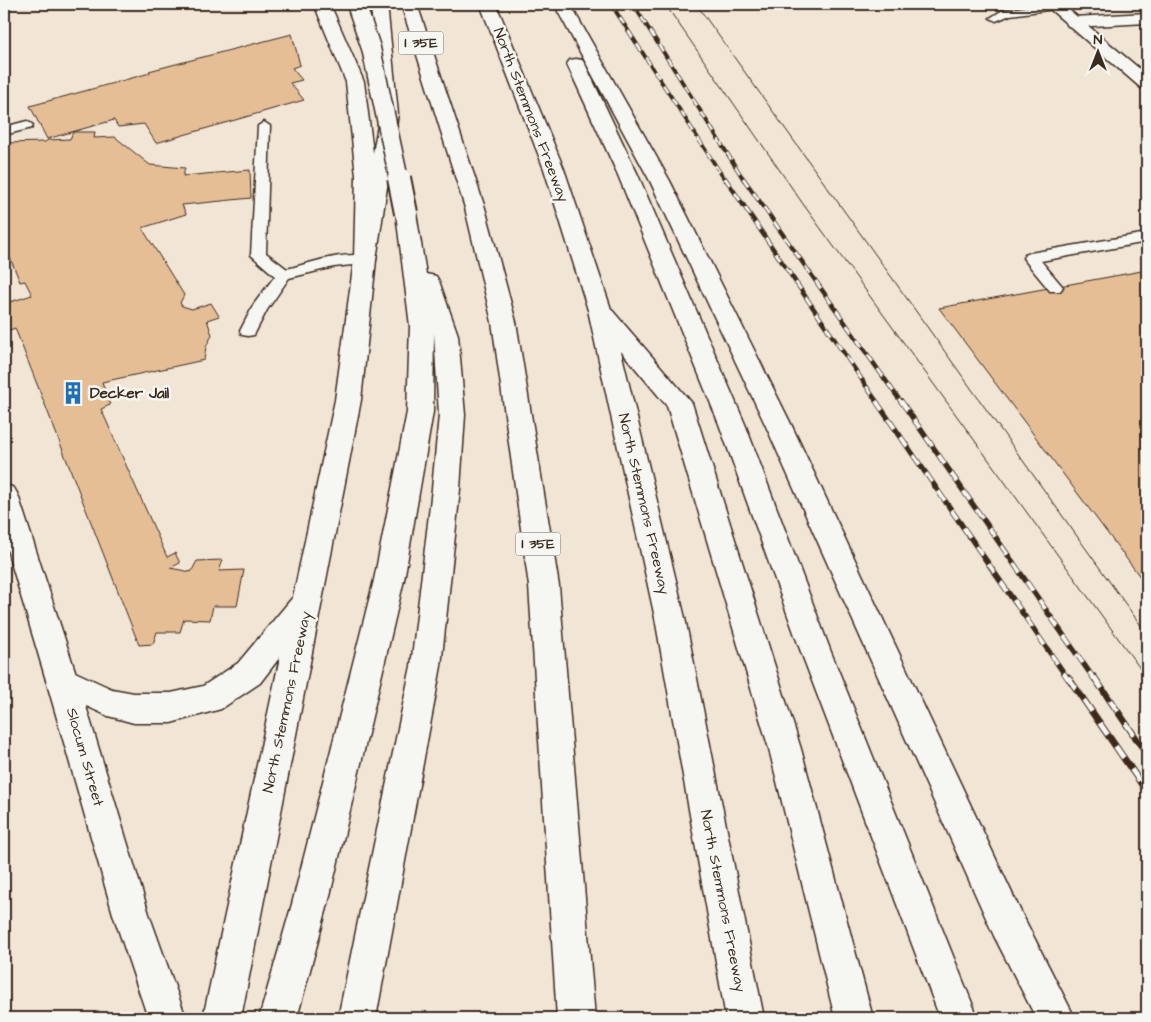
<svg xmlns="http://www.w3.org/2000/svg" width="1151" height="1022" font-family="'Architects Daughter',sans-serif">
	<rect width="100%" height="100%" fill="#f1e5d6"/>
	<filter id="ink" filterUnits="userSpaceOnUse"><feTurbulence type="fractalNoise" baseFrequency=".02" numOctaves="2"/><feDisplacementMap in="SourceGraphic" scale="10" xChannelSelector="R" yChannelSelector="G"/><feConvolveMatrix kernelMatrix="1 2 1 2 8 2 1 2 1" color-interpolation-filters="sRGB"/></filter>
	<g filter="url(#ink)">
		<!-- building -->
		<path fill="#e6be96" stroke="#3b2a1e" d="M292 34 300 65 292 68 302 80 290 83 304 100 156 143 144 124 118 127 114 120 47 139 30 106 150 73 149 71Z
			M73 132H95L94 138 115 137 150 165 185 168 183 176 250 170 251 198 182 205 186 214 142 228 184 295 180 303 182 306 192 309 211 303 219 316 207 320 212 335 206 347 204 360 102 382 110 405 101 409 167 557 175 553 180 563 170 568 191 572 197 561 223 560 219 571 244 570 237 606H213L210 620 184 619 180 632H157L153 644 139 645 15 328 7 331 4 323V304L32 295 25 281 20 282 4 243V143L45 142 48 140 70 139Z
			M1147 270V586L939 308Z"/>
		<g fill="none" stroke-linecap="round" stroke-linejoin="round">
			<defs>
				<path id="lane" d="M1046 4H1059L1061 6 1055 9 1010 15 996 21 990 18 1003 10Z
					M27 121 33 125 32 128 4 135V127Z
					M264 122 270 126 266 253 287 269C311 263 346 250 370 257L372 260 370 263 334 267 289 278 267 310 254 335 248 336 242 335 240 331 254 304 275 276 251 255 258 126Z
					M1147 233V242L1041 261 1063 287 1060 291H1050L1023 258 1025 255 1030 253Z"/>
				<path id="street" d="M1147 13V23L1074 27 1068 26 1066 22 1068 18 1074 17Z
					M4 484 14 488 18 495 78 680 149 914 186 1018H148L113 914 46 680 4 539Z"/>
				<path id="secondary" d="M314 4H330L364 82 376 176V260L361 400 241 1018H203L280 657 260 683 221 709 171 723H134L108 716 51 690 46 680 51 670 62 666 112 689 134 693H171L203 686 238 663 293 597 335 400 354 260 356 176 346 82Z
					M1044 4H1062L1147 75V89L1141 88Z"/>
				<path id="highway" d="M371 4H387L398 114 376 260 373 265 365 267 357 265 354 260 380 114Z
					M401 4H417L485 208 516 322 559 586 595 1018H557L529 586 492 322 465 208Z
					M480 4H496L564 169 611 309 692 403 801 749 873 1018H835L769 749 667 406 621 351 685 618 764 1018H726L655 618 588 310 544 169Z
					M554 4H570L670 181 791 424 1020 910 1075 1018H1036L994 936 765 424 650 181Z
					M576 59 582 60 585 64 638 175 745 424 831 652 978 1018H940L801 652 719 424 618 175 567 64 570 60Z
					M406 207 413 209 416 213 426 274 436 276 439 281 458 335 465 415 460 489 441 666 376 1018H338L411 666 432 489 439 415 434 333 433 412 404 580 328 904 297 1018H259L292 904 374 580 407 412 410 326 396 213 399 209Z"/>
			</defs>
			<!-- lane casing -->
			<use href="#lane" stroke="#3b2a1e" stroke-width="3"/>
			<!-- street casing -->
			<use href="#street" stroke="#3b2a1e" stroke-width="3"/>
			<!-- secondary casing -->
			<use href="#secondary" stroke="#3b2a1e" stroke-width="3"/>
			<!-- highway casing -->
			<use href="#highway" stroke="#3b2a1e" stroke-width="3"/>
			<!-- lane -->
			<use href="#lane" fill="#f6f6f2" fill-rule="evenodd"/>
			<!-- street -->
			<use href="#street" fill="#f6f6f2" fill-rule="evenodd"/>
			<!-- secondary -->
			<use href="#secondary" fill="#f6f6f2" fill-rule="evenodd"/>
			<!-- highway -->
			<use href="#highway" fill="#f6f6f2" fill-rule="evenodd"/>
			<!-- tram -->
			<path stroke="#3b2a1e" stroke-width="1" d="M665 4 803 204 1147 678
				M696 4 1147 634"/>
			<defs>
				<path id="rail-far3" d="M611 4 725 180
					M633 4 744 180"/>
				<path id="rail-far2" d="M725 178 877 402
					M743 178 901 402"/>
				<path id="rail-far1" d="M876 401 1068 679
					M901 401 1094 679"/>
				<path id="rail" d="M1068 677 1147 792
					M1094 677 1147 754"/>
			</defs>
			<!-- rail-far3 casing -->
			<use href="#rail-far3" stroke="#3b2a1e" stroke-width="4"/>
			<!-- rail-far2 casing -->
			<use href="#rail-far2" stroke="#3b2a1e" stroke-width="4.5"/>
			<!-- rail-far1 casing -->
			<use href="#rail-far1" stroke="#3b2a1e" stroke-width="5.5"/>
			<!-- rail casing -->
			<use href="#rail" stroke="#3b2a1e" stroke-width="7"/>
			<!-- rail-far3 -->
			<use href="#rail-far3" stroke="#f6f6f2" stroke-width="2.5" stroke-dasharray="8" stroke-linecap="butt"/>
			<!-- rail-far2 -->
			<use href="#rail-far2" stroke="#f6f6f2" stroke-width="3" stroke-dasharray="9" stroke-linecap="butt"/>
			<!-- rail-far1 -->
			<use href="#rail-far1" stroke="#f6f6f2" stroke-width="4" stroke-dasharray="11" stroke-linecap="butt"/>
			<!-- rail -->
			<use href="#rail" stroke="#f6f6f2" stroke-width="5" stroke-dasharray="14" stroke-linecap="butt"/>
			<defs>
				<path id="highway-bridge-far1" d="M356 4 371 48 399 180"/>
				<path id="highway-bridge" d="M399 178 406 213"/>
			</defs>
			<!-- highway-bridge-far1 casing -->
			<use href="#highway-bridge-far1" stroke="#3b2a1e" stroke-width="21" stroke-linecap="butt"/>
			<!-- highway-bridge casing -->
			<use href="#highway-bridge" stroke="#3b2a1e" stroke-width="26" stroke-linecap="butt"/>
			<!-- highway-bridge-far1 -->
			<use href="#highway-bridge-far1" stroke="#f6f6f2" stroke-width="18"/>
			<!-- highway-bridge -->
			<use href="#highway-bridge" stroke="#f6f6f2" stroke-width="22"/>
		</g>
	</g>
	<!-- icons -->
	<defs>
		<symbol id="building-bare" viewBox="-9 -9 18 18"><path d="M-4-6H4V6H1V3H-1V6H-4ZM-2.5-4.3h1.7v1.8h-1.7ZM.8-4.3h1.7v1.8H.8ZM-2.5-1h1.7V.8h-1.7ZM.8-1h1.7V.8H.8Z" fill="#1f6fb2" stroke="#f6f6f2" stroke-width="2.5" paint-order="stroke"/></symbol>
	</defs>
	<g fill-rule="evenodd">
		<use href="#building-bare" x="57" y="377" width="32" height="32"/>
	</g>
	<g text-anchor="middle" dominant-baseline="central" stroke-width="5" stroke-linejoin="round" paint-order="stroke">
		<!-- shield labels -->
		<g fill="#f6f6f2" stroke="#73675e" stroke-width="1">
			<rect x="398.5" y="31.5" width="45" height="23" rx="4"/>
			<rect x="515.5" y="532.5" width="45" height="23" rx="4"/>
		</g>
		<g font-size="14" font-weight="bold" fill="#3b2a1e">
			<text x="421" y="43">I 35E</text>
			<text x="538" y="544">I 35E</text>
		</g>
		<!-- street labels -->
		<g font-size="15" fill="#3b2a1e" stroke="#f6f6f2">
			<text transform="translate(531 115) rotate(69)">North Stemmons Freeway</text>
			<text transform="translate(644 504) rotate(77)">North Stemmons Freeway</text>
			<text transform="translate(287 702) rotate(-78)">North Stemmons Freeway</text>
			<text transform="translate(85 757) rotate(74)">Slocum Street</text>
			<text transform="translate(723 901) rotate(79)">North Stemmons Freeway</text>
		</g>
		<!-- poi labels -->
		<g font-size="15" font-weight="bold" fill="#3b2a1e" stroke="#f6f6f2" text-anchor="start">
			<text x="90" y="393">Decker Jail</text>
		</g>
	</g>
	<!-- margin -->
	<rect width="1151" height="1022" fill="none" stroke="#f6f6f2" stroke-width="20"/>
	<rect x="10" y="10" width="1131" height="1002" fill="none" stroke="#3b2a1e" stroke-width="2" filter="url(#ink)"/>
	<!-- north arrow -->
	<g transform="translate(1098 52)" stroke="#f6f6f2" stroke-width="4" paint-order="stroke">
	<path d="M0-4L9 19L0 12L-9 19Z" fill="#3b2a1e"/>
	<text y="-8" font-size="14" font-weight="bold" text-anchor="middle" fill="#3b2a1e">N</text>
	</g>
</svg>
